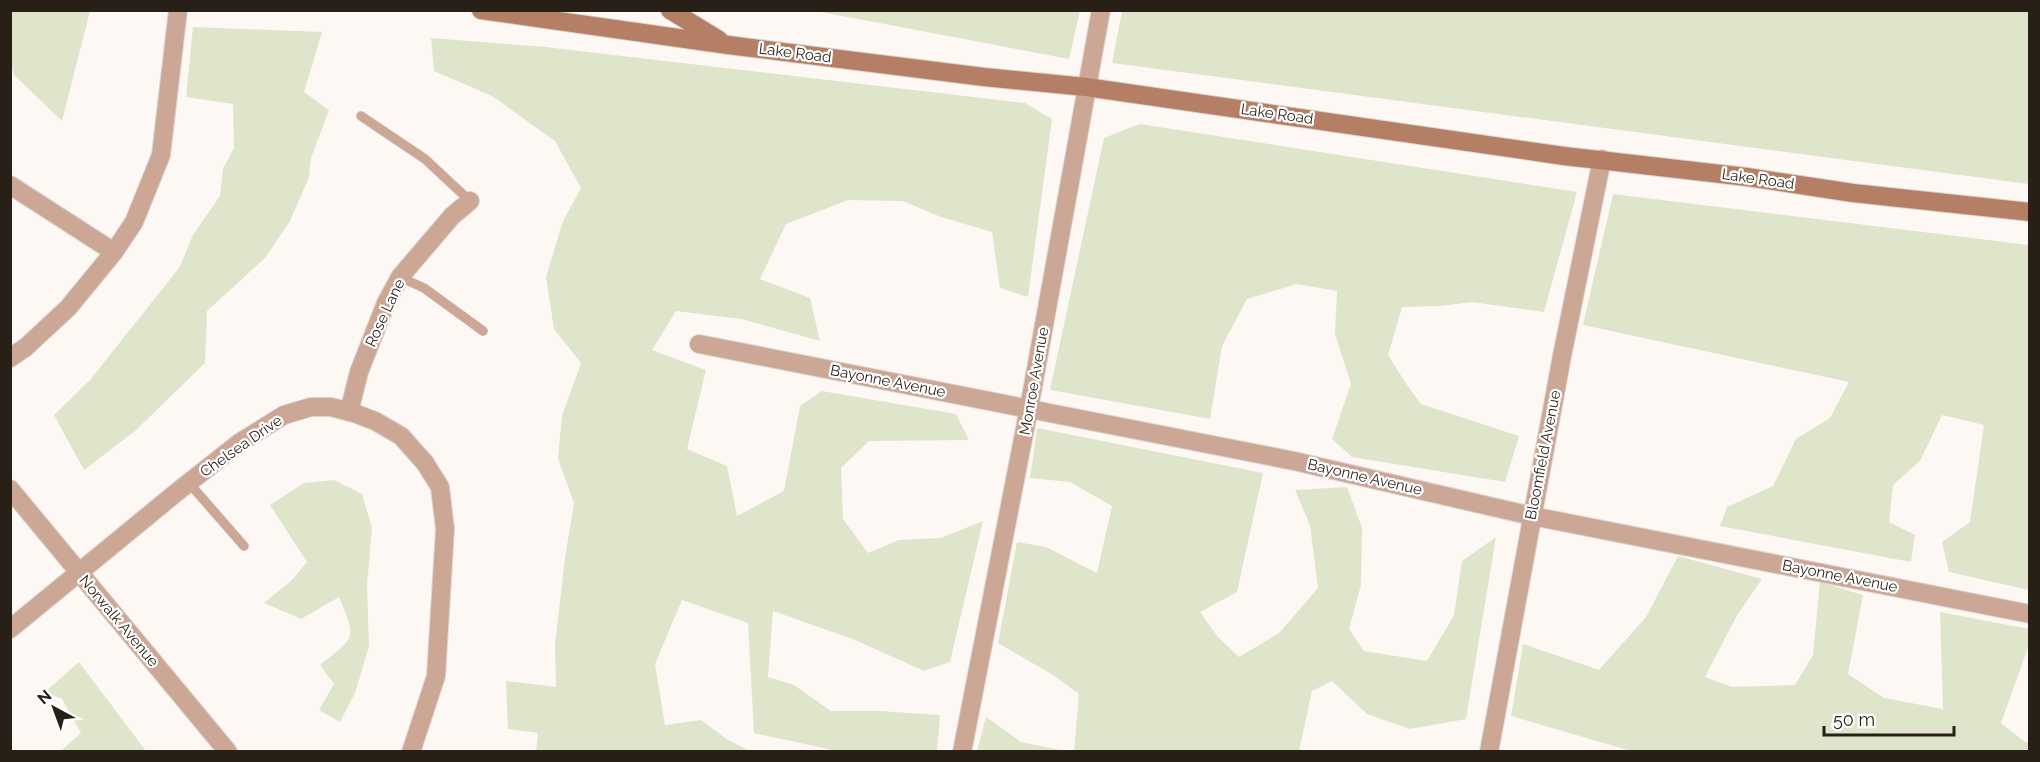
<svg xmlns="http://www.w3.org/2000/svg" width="2040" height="762" font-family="Raleway,sans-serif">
	<rect width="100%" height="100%" fill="#fdf8f4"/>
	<!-- green -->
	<path fill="#dfe5cb" d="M10 11H90L62 121 14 75 11 63Z
		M816 11 1080 10V11L1069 59Z
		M1122 11H2029V184L1112 63Z
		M193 27 322 32 304 92 329 110 311 158 309 177 290 221 265 258 207 311 205 363 135 431 84 470 54 415 90 380 179 268 193 235 220 196 223 169 234 148 233 104 186 97Z
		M431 38 545 47 1025 103 1052 119 1028 297 1000 288 992 232 941 217 903 201 848 200 786 224 760 279 810 298 820 341 742 319 676 311 652 350 706 370 687 449 727 466 737 516 784 491 800 406 822 391 956 414 969 440 869 441 841 468 843 519 868 553 899 540 941 538 983 521 950 662 924 671 855 640 773 611 768 677 794 685 831 711H880L940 715 937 751H837L754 733 748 623 682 600 655 664 665 725 701 720 728 740 750 751H536L538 733 508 729 506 681 556 687 555 645 565 558 574 503 558 458 562 416 581 363 554 329 546 277 563 221 581 188 555 141 492 96 434 71Z
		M1140 124 1577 192 1544 312 1472 302 1441 306 1402 307 1388 355 1407 385 1421 404 1519 436 1505 482 1352 457 1332 439 1351 384 1335 334 1337 291 1297 284 1247 299 1222 346 1210 419 1050 390 1104 138Z
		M1613 194 2029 245V590L1949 572 1942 542 1970 522 1984 425 1942 415 1920 461 1893 485 1889 522 1915 535 1911 562 1720 526 1727 507 1773 486 1796 439 1830 418 1849 382 1583 325Z
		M1037 428 1263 473 1237 592 1200 612 1218 637 1239 657 1279 633 1318 588 1310 525 1295 490 1347 487 1362 528 1361 585 1349 629 1364 651 1427 661 1454 615 1462 561 1496 537 1466 719 1410 729 1367 714 1332 681 1312 691 1299 751H1074L1079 694 1053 675 998 643 1017 542 1046 547 1097 573 1112 506 1070 482 1030 478Z
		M334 480 362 494 372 528 367 585 369 646 355 693 340 722 319 710 334 684 320 665C356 636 357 640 339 597L301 619 264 603 293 579 307 562 270 505 304 483Z
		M1678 556 1762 579 1736 617 1705 677 1732 687 1795 685 1813 655 1820 582 1863 595 1848 674 1884 698 1943 709 1940 612 2029 629V645L2001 723 2025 742H2029V751H1631L1511 716 1523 644 1599 670 1646 617Z
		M79 662 146 751H61L81 733 62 699 45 692Z
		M986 717 1021 742 1065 751H977Z"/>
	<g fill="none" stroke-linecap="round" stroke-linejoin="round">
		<defs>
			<path id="lane" d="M361 116 425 159 470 201
				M400 277 424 288 483 331
				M189 483 244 546"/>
			<path id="street" d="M10 185 114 252
				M699 344 1294 461 1532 516 2030 614
				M10 358 26 347 68 308 114 252 134 222 161 155 178 10
				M349 412 359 372 386 303 400 277 452 216 470 201
				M10 489 228 752
				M10 629 177 492 239 443 284 415 311 407H331L354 413 375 421 401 436 425 463 440 487 445 529 436 676 411 752
				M962 752 1029 408 1101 10
				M1489 752 1562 356 1602 159"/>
			<path id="secondary" d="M481 10 728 45 984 77 1086 87 1564 156 1747 177 1853 193 2030 212
				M670 10 719 40"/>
		</defs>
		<!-- lane casing -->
		<use href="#lane" stroke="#dbd5d1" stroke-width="10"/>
		<!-- street casing -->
		<use href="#street" stroke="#dbd5d1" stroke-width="20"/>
		<!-- secondary casing -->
		<use href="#secondary" stroke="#dbd5d1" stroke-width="20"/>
		<!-- lane -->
		<use href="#lane" stroke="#cca796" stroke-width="9"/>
		<!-- street -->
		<use href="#street" stroke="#cca796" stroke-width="18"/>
		<!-- secondary -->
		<use href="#secondary" stroke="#b47f65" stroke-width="18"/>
	</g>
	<g text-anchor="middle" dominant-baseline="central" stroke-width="4.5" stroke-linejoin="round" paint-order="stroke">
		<!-- street labels -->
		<g font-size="15" fill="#281f17" stroke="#fff">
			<text transform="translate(795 53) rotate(7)">Lake Road</text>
			<text transform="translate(1277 114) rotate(8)">Lake Road</text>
			<text transform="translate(1758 179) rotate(8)">Lake Road</text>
			<text transform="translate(385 313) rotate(-65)">Rose Lane</text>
			<text transform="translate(888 381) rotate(11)">Bayonne Avenue</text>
			<text transform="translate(1034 381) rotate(-80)">Monroe Avenue</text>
			<text transform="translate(241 446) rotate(-35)">Chelsea Drive</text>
			<text transform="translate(1543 455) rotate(-79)">Bloomfield Avenue</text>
			<text transform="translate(1365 477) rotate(13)">Bayonne Avenue</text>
			<text transform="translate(1840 576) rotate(11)">Bayonne Avenue</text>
			<text transform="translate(119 621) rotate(50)">Norwalk Avenue</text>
		</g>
	</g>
	<!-- border -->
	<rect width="2040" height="762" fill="none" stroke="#281f17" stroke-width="24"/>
	<!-- north arrow -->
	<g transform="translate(54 708) rotate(319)" stroke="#ffffff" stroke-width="4.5" paint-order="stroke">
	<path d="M0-4.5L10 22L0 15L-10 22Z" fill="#281f17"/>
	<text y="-9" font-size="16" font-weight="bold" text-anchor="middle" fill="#281f17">N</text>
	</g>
	<!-- scale -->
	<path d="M1824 726v9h130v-9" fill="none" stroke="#281f17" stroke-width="3"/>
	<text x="1833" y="726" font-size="18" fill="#281f17" stroke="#ffffff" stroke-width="4.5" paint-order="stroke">50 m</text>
</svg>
